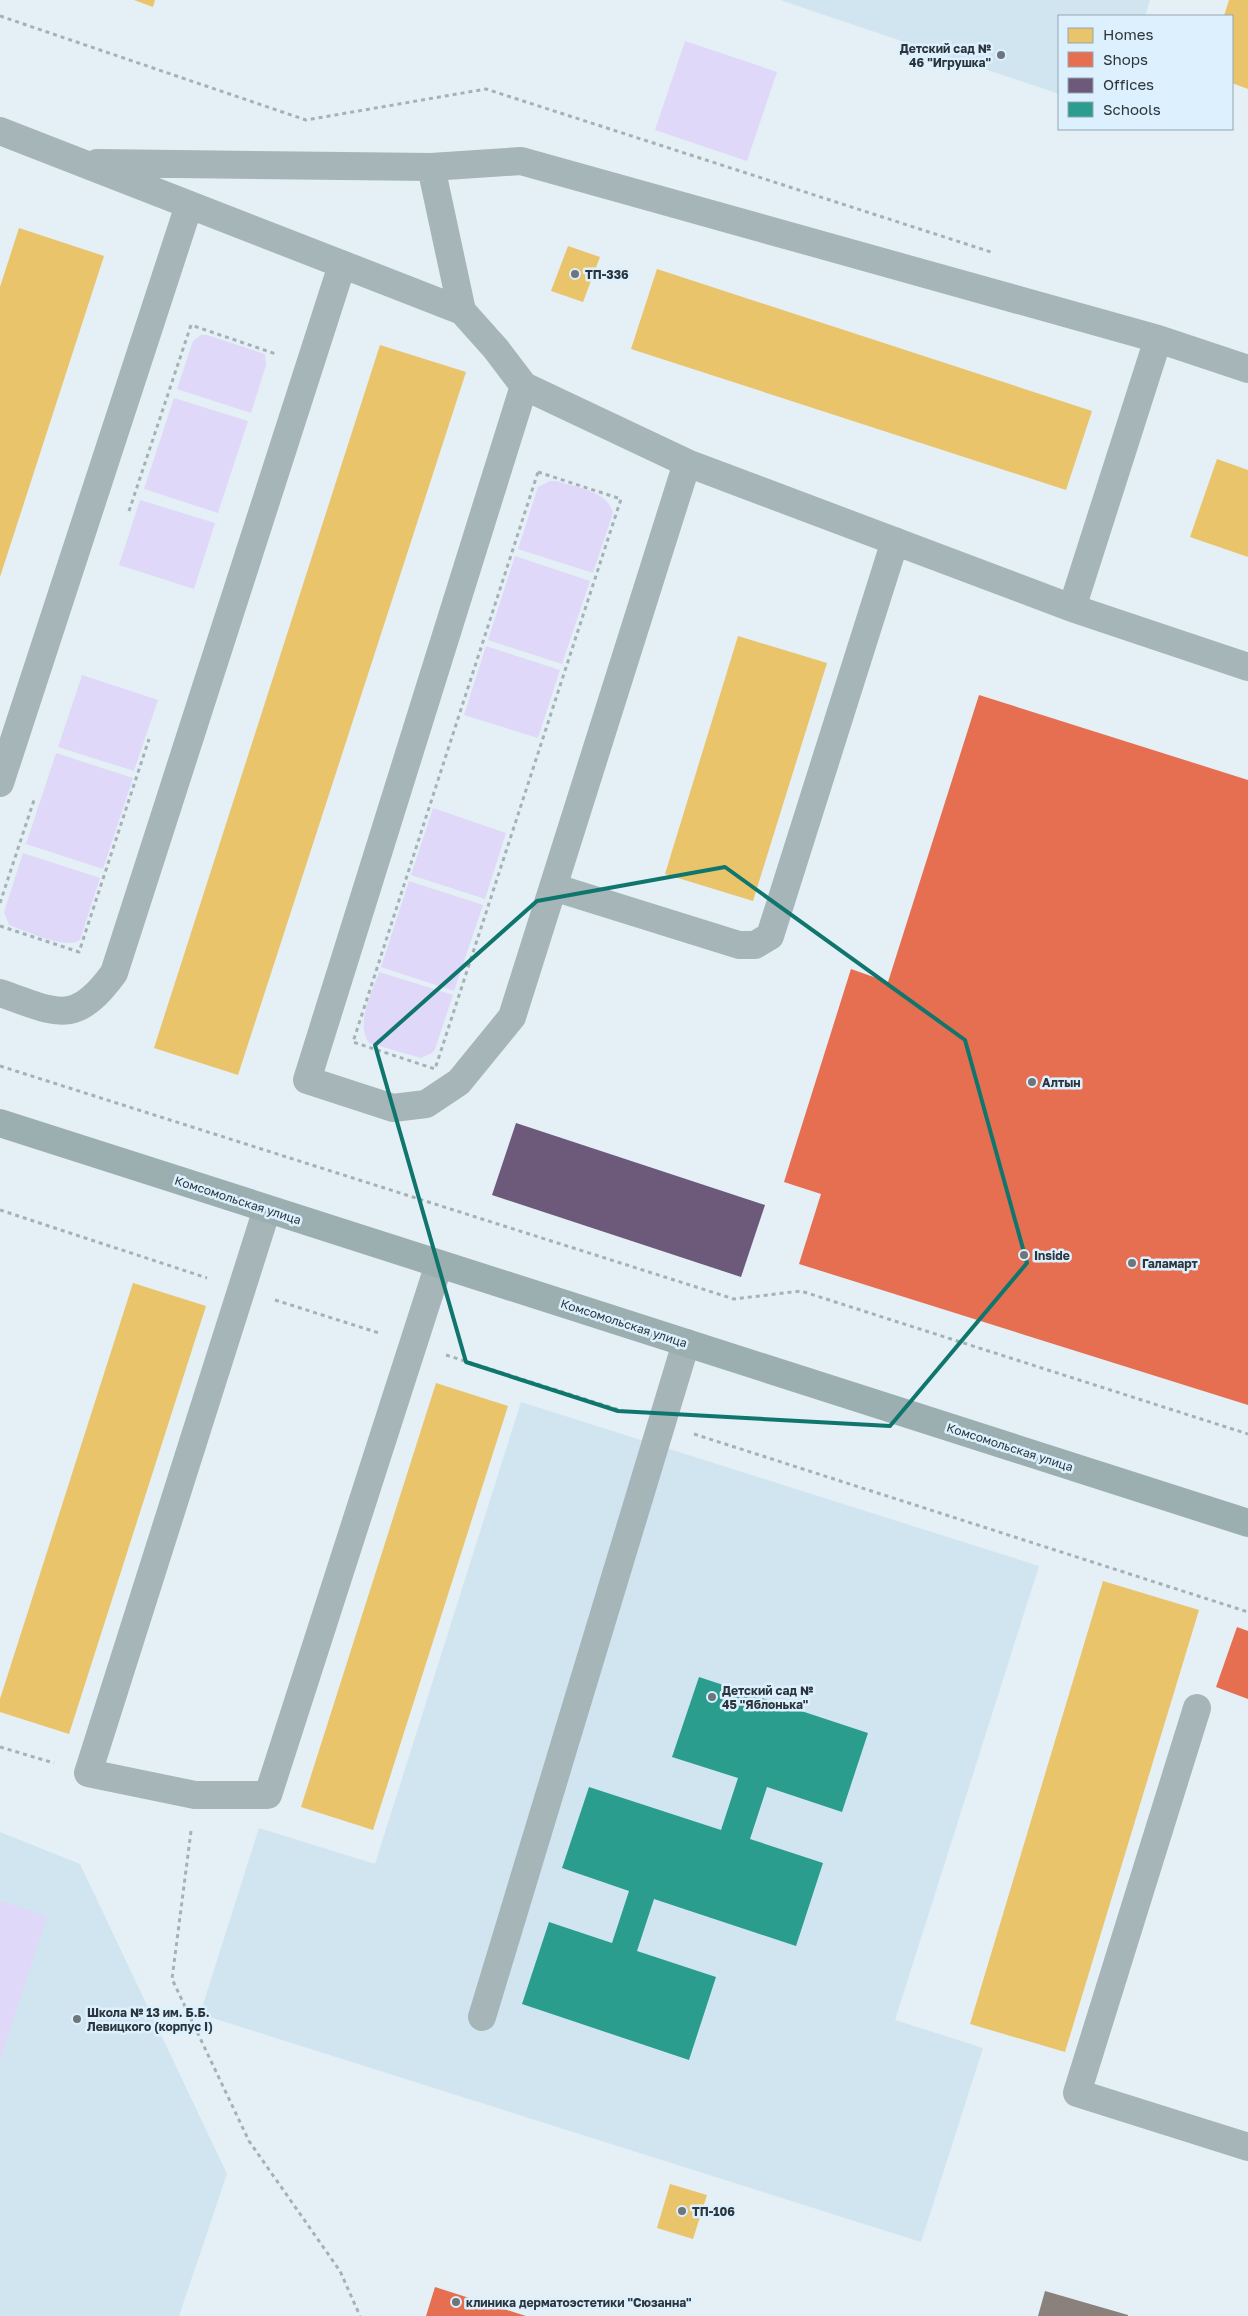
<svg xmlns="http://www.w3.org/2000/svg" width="1248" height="2316" font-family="'Golos Text',sans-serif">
	<rect width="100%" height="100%" fill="#e4eff6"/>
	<!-- built -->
	<path fill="#d1e5f0" d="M780 0H1150L1145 16H1059V94Z
		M521 1402 1039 1566 895 2020 983 2048 921 2242 200 2014 259 1828 375 1864Z
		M0 1832 80 1864 227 2174 179 2316H0Z"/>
	<!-- green -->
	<path fill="#e0d8f8" d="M685 41 777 72 747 161 655 130Z
		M201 335H207L265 354 266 365 251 413 177 389 193 341Z
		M174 398 248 421 218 513 144 489Z
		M550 481H556C575 487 608 491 613 513L593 573 518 549 538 487Z
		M140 500 215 523 194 589 119 565Z
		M515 556 590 581 562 664 488 640Z
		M486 646 560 670 538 738 464 715Z
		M82 675 158 700 134 771 58 747Z
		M56 753 133 778 103 869 26 844Z
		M433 808 506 833 485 899 411 875Z
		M23 853 100 878 80 940C66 950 26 931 9 925L4 912Z
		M409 881 483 905 454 991 381 967Z
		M379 972 453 995 435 1049 432 1053 421 1058 369 1043C355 1023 372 993 379 972Z
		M0 1901 47 1916 0 2060Z"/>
	<!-- homes -->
	<path fill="#e9c46a" d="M134 0H155L153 7Z
		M1229 0H1248V89L1232 83V16H1224Z
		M19 228 104 256 0 577V287Z
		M568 246 600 257 583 302 551 291Z
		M657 269 1092 411 1066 490 631 349Z
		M380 345 466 372 238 1075 154 1048Z
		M1217 459 1248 470V557L1190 537Z
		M738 636 827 663 753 901 665 874Z
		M133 1283 206 1306 69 1734 0 1712V1699Z
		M436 1383 508 1406 373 1830 301 1807Z
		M1103 1581 1199 1610 1065 2052 970 2024Z
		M670 2184 707 2195 693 2239 657 2228Z"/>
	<!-- shops -->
	<path fill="#e76f51" d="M979 695 1248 780V1405L799 1264 821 1194 784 1182 851 969 888 982Z
		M1237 1627 1248 1631V1699L1216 1687Z
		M435 2287 526 2316H426Z"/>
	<!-- offices -->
	<path fill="#6d597a" d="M516 1123 765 1205 741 1277 492 1195Z"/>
	<!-- schools -->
	<path fill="#2a9d8f" d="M699 1677 868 1733 842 1812 767 1787 750 1839 823 1863 796 1946 654 1899 637 1951 716 1977 689 2060 522 2004 549 1922 612 1943 629 1891 562 1868 589 1787 721 1830 738 1778 672 1757Z"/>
	<!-- industry -->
	<path fill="#8a817c" d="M1045 2291 1128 2315V2316H1038Z"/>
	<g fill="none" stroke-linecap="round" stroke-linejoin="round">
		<!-- path -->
		<path stroke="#a5b2b5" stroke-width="3" stroke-dasharray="4 4" stroke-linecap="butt" d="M0 16 306 120 486 89 994 253
			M538 472 621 499 435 1069 353 1042Z
			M129 511 191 325 276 354
			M0 903 35 797
			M0 926 79 952 149 739
			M0 1066 734 1299 801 1291 1248 1434
			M0 1210 207 1278
			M275 1300 379 1333
			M446 1355 629 1413
			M694 1434 1248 1612
			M0 1747 54 1763
			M191 1831 172 1979 249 2141 340 2271 360 2316"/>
		<!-- minor -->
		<path stroke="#a6b5b8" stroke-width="28" d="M0 131 462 311 496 349 524 386 307 1080 393 1108 426 1104 459 1082 512 1017 687 463
			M97 163 431 167 521 161 1158 339 1248 369
			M431 167 462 311
			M524 386 687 463 1072 608 1248 667
			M1072 608 1158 339
			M0 783 189 205
			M553 887 739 945H755L770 936 895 541
			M0 993C56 1012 74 1028 114 973L342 265
			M267 1209 88 1773 195 1795H268L439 1264
			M1197 1708 1077 2093 1248 2147
			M482 2017 686 1343"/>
		<!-- major -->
		<path stroke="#9baeb0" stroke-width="28" d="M0 1123 1248 1523"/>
	</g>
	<!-- marked area -->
	<path fill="none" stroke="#0f766e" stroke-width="4" stroke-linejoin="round" d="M725 867 965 1040 1027 1263 890 1426 618 1411 466 1362 375 1045 537 901Z"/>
	<!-- markers -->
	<g fill="#6c767c" stroke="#dcf0fe" stroke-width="2">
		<circle cx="1001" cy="55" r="5"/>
		<circle cx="575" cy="274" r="5"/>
		<circle cx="1032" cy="1082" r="5"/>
		<circle cx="1024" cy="1255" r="5"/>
		<circle cx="1132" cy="1263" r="5"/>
		<circle cx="712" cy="1697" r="5"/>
		<circle cx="77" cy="2019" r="5"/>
		<circle cx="682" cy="2211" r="5"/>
		<circle cx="456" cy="2302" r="5"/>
	</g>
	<g text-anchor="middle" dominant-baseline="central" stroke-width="5" stroke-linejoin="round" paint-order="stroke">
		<!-- poi labels -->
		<g font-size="12" font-weight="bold" fill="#2b353b" stroke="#dcf0fe" text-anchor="start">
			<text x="991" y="48" text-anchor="end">Детский сад №<tspan x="991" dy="14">46 "Игрушка"</tspan></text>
			<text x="585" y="274">ТП-336</text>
			<text x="1042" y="1082">Алтын</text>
			<text x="1034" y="1255">Inside</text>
			<text x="1142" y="1263">Галамарт</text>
			<text x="722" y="1690">Детский сад №<tspan x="722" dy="14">45 "Яблонька"</tspan></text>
			<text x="87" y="2012">Школа № 13 им. Б.Б.<tspan x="87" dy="14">Левицкого (корпус I)</tspan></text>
			<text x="692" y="2211">ТП-106</text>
			<text x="466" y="2302">клиника дерматоэстетики "Сюзанна"</text>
		</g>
		<!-- street labels -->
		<g font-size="12" fill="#2b353b" stroke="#dcf0fe">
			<text transform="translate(238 1200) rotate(18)">Комсомольская улица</text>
			<text transform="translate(624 1323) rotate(18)">Комсомольская улица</text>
			<text transform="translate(1010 1447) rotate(18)">Комсомольская улица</text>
		</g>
	</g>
	<!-- legend -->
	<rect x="1058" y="15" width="175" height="115" fill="#dcf0fe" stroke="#95a5b0"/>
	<rect x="1068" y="28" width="25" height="15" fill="#e9c46a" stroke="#95a5b0"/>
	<text x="1103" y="40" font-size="15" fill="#2b353b">Homes</text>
	<rect x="1068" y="52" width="25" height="15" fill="#e76f51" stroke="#95a5b0"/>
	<text x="1103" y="65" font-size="15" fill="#2b353b">Shops</text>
	<rect x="1068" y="78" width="25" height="15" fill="#6d597a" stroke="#95a5b0"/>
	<text x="1103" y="90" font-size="15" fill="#2b353b">Offices</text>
	<rect x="1068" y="102" width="25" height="15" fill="#2a9d8f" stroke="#95a5b0"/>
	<text x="1103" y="115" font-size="15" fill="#2b353b">Schools</text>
</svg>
